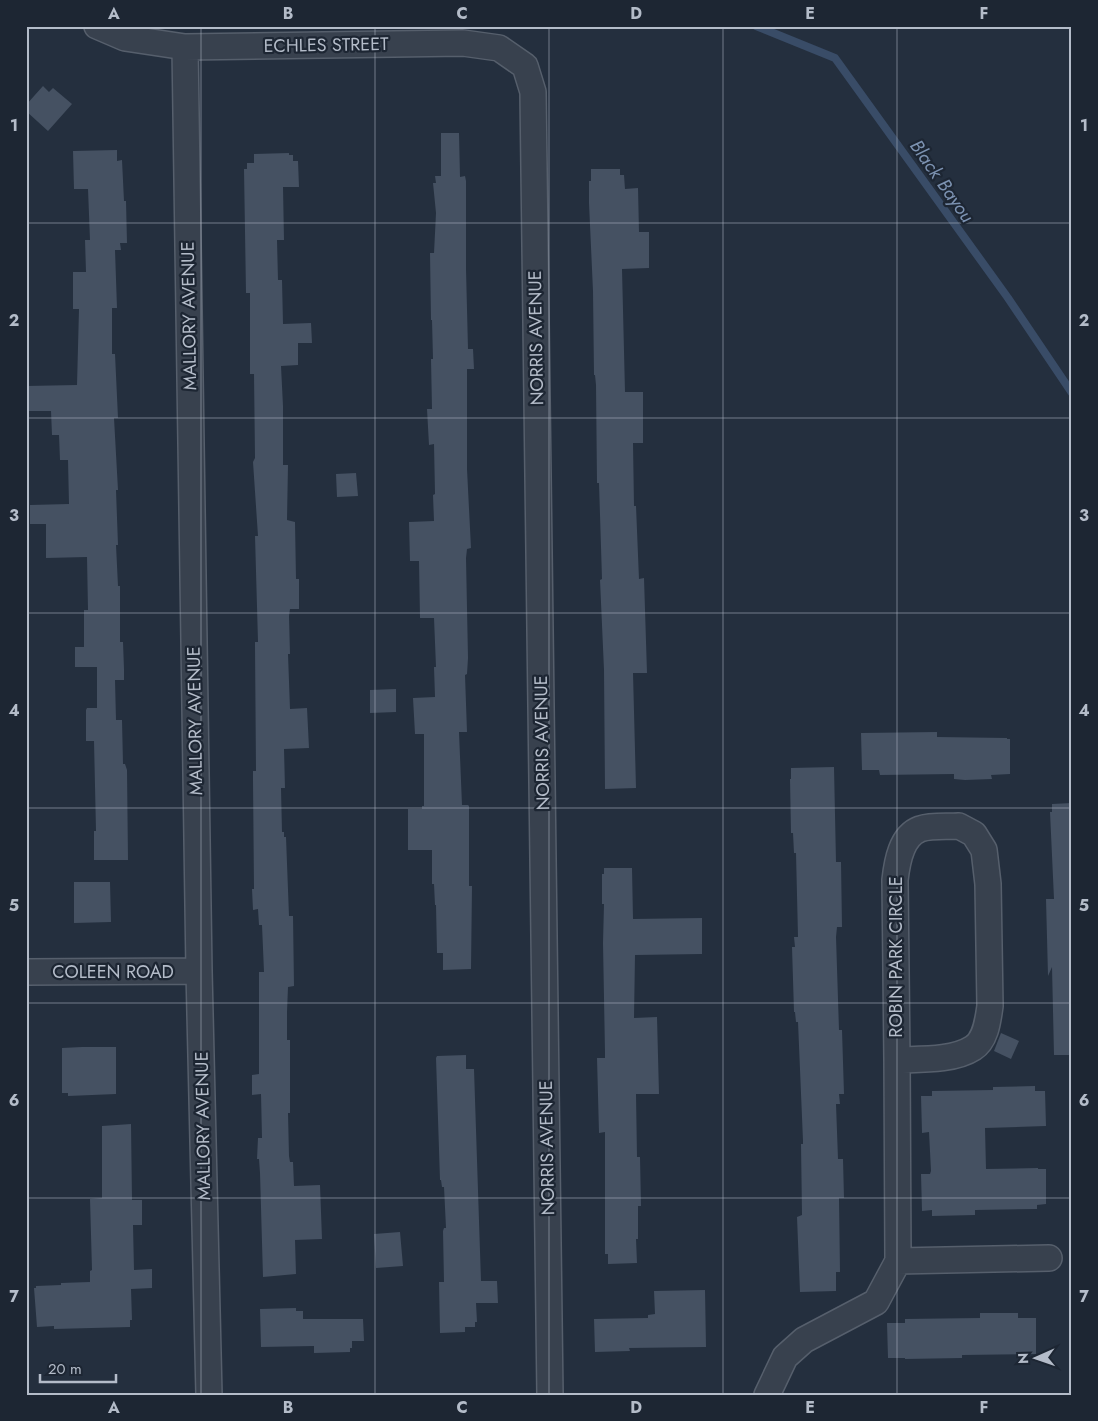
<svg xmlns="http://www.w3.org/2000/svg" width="1098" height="1421" font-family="Jost,sans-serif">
	<rect width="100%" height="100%" fill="#242f3e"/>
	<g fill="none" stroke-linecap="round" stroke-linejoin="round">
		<!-- stream -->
		<path stroke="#394c67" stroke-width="8" d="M756 26 835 58 1008 298 1072 393"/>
	</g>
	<!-- building -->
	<path fill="#455162" d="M43 86 49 92 53 88 72 104 48 131 26 111V105Z
		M441 133H459L460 177 465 176 466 181V269L468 349H473L474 369H467V469L471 548 467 549 466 558 468 658 467 674 465 675 467 732H459L462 805H468L469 806V886H472L471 969 443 970V953H437L436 905H435L434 884H432V850H408V809H422V806H424V734H415L413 698 435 697 434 667H436L434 618H420L419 561H410L409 522 434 521 433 495 435 494 434 444 429 445 427 409H432L431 359H433L432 320H431L430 253H434L436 213 433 183H436L435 176H441Z
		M117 150V161L122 160 124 201H126L127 243H120L121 250H115L117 308H112V354H115L118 418H114L118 490H116L118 545H116L118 586H120V642H123L124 669V680H115L116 720H122L123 764H125L127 770 128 860H94V831H96L94 741H86V710L87 708H97V667H75V647H84V610H88L87 557 46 558V524H30V505L69 504 68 460H60L59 435H52L51 411H26V386L77 385 79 309H73V272H86L85 240H90L88 189H74L73 151Z
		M289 153V155H293V161H298L299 187H283L284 240H277L278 280H282L283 324 311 323 312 343H298V365L281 366 283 406V465H288L287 520 295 522 296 579H299V609H290L289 616 290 654H288L290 709 307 708 309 748 284 749 285 788H281L282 832H284V837H286L289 916H293L294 986 288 987 287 1012V1040H290V1113H288L289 1156 290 1162H293L294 1186 320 1185 322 1239 295 1240 296 1274 263 1277 260 1173 259 1159H257L258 1138H262L261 1094 252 1095V1075L259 1074V972H264L262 925H259L258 909 253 910 252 889H254L253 781V771H256L255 647V642H258L255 536H258L253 462 255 458 254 374H250V293H246L244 169H247V163H254V154Z
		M591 169H620V175H624L625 189 638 188 639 232H649V268L622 269 625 392H643V443H633L634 506H636L639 579 644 578 647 673H633L636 788 605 789 604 670 600 580 602 579 599 483H597L596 385 595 375H594L593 291 589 203V181H591Z
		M356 473 358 496 337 497 336 474Z
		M396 689V712L370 713V690Z
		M937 732V737L1007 738V739H1010V774L991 775 992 779 965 780 954 779V774L880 775 879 770H862L861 733Z
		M834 767 836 862H841L842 927H837L836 937 839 1030H842L844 1094H839L840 1104H836L838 1159H843L844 1198H839L840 1272H836V1291L800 1292 797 1217 802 1215 801 1144H803V1141L798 1022H796L795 1012H794L792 947H795L794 937H798L796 853H794L793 833H791L790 779H791V768Z
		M1072 803V1055H1054L1052 967 1048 976 1046 899H1054L1050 812H1052V804Z
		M604 868H632L633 919 702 918V954L635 955 634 1018 657 1017 659 1094H636L637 1157H640L641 1206H638V1239H636L637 1263 608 1264V1254H605V1132L599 1133 597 1058H605V1053L603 943 604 904H602V874H604Z
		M74 882H110L111 922 74 923Z
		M1001 1033 1019 1041 1011 1059 994 1051Z
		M82 1047H116V1094L68 1096V1093H62V1048Z
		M466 1055V1069H474L481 1281H497L498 1303H476L477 1322H475V1327H465V1332L440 1333 439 1282H444L443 1231 444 1228H446L444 1187H442L441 1180H440L436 1058 437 1056Z
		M1035 1086V1091H1045L1046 1126 985 1128 986 1169 1038 1168V1169H1046V1204L1037 1205V1209L975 1210V1215L932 1216V1210L922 1211 921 1174H930L931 1171 929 1132 922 1133 921 1096H932V1091L993 1090V1087Z
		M131 1124 132 1200H142V1225H133L134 1270 152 1269V1288L131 1289 132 1320H130V1327L54 1329V1326L37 1327 34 1288H36V1286L61 1285V1283L90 1282V1271L92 1270 90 1199 102 1198V1126Z
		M400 1232 403 1266 376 1268 374 1234Z
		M705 1290 706 1347 629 1348 630 1351 595 1352 594 1319 648 1318V1315L655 1314 654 1291Z
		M296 1308V1311H303V1319H363L364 1341H352V1348H350V1352L314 1353V1346L261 1347 260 1309Z
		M980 1313H1018V1318H1036V1354L962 1355V1358L905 1359V1358H888L887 1323H905V1319L980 1318Z"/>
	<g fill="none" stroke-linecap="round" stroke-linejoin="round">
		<defs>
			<path id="minor" d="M97 26 125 38 185 47 463 43 499 48 525 66 533 92 550 1395
				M185 47 199 971 209 1395
				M959 826 974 834 984 850 988 884 990 1006C988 1020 986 1040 973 1048 953 1061 919 1059 897 1060L895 880C897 862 901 836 920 829 932 825 947 827 959 826Z
				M26 972 199 971
				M897 1060 898 1261
				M767 1395 785 1357 804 1340 876 1302 898 1261 1049 1258"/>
		</defs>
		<!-- minor casing -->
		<use href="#minor" stroke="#565f6c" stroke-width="28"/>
		<!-- minor -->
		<use href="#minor" stroke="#38414e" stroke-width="25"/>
	</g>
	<!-- grid -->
	<path fill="none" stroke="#b4bcc9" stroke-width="1" stroke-opacity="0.55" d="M201 26V1395M375 26V1395M549 26V1395M723 26V1395M897 26V1395M26 223H1072M26 418H1072M26 613H1072M26 808H1072M26 1003H1072M26 1198H1072"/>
	<g text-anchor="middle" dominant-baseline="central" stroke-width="4.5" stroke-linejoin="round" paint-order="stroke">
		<!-- street labels -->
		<g font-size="18" fill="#b4bcc9" stroke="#1d2633">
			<text transform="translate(326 45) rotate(-1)">ECHLES STREET</text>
			<text transform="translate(189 316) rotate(-91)">MALLORY AVENUE</text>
			<text transform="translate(536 338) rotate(-91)">NORRIS AVENUE</text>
			<text transform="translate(195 721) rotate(-91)">MALLORY AVENUE</text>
			<text transform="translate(542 743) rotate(-91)">NORRIS AVENUE</text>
			<text transform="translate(896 957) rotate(-90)">ROBIN PARK CIRCLE</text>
			<text x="113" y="972">COLEEN ROAD</text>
			<text transform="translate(203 1126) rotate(-91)">MALLORY AVENUE</text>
			<text transform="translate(547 1148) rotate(-91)">NORRIS AVENUE</text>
		</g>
		<!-- water labels -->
		<g font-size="19" font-style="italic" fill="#7c92b1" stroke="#1d2633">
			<text transform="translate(942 181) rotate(55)">Black Bayou</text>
		</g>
	</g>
	<!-- border -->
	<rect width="1098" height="1421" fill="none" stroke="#1d2633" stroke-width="55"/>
	<!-- north arrow -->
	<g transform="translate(1036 1358) rotate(268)" stroke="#1d2633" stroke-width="4" paint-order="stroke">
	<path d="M0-4L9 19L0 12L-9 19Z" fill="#b4bcc9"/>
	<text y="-8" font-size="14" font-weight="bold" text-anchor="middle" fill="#b4bcc9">N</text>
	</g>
	<!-- scale -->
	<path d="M40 1374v8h76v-8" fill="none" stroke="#b4bcc9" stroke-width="2.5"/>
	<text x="48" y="1374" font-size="15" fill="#b4bcc9" stroke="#1d2633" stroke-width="4" paint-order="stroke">20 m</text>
	<rect x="28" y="28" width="1042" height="1366" fill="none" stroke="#b4bcc9" stroke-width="2"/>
	<g font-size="16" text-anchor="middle" font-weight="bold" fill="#b4bcc9">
		<text x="114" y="19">A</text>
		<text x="288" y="19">B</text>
		<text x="462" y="19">C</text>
		<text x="636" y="19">D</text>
		<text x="810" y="19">E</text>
		<text x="984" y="19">F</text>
		<text x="14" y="131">1</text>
		<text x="1084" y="131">1</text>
		<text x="14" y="326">2</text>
		<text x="1084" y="326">2</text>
		<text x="14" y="521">3</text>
		<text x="1084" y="521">3</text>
		<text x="14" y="716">4</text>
		<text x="1084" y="716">4</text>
		<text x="14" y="911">5</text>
		<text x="1084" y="911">5</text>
		<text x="14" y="1106">6</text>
		<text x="1084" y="1106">6</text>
		<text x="14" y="1302">7</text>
		<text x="1084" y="1302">7</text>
		<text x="114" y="1413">A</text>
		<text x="288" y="1413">B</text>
		<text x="462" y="1413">C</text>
		<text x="636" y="1413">D</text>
		<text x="810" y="1413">E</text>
		<text x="984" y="1413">F</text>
	</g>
</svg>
